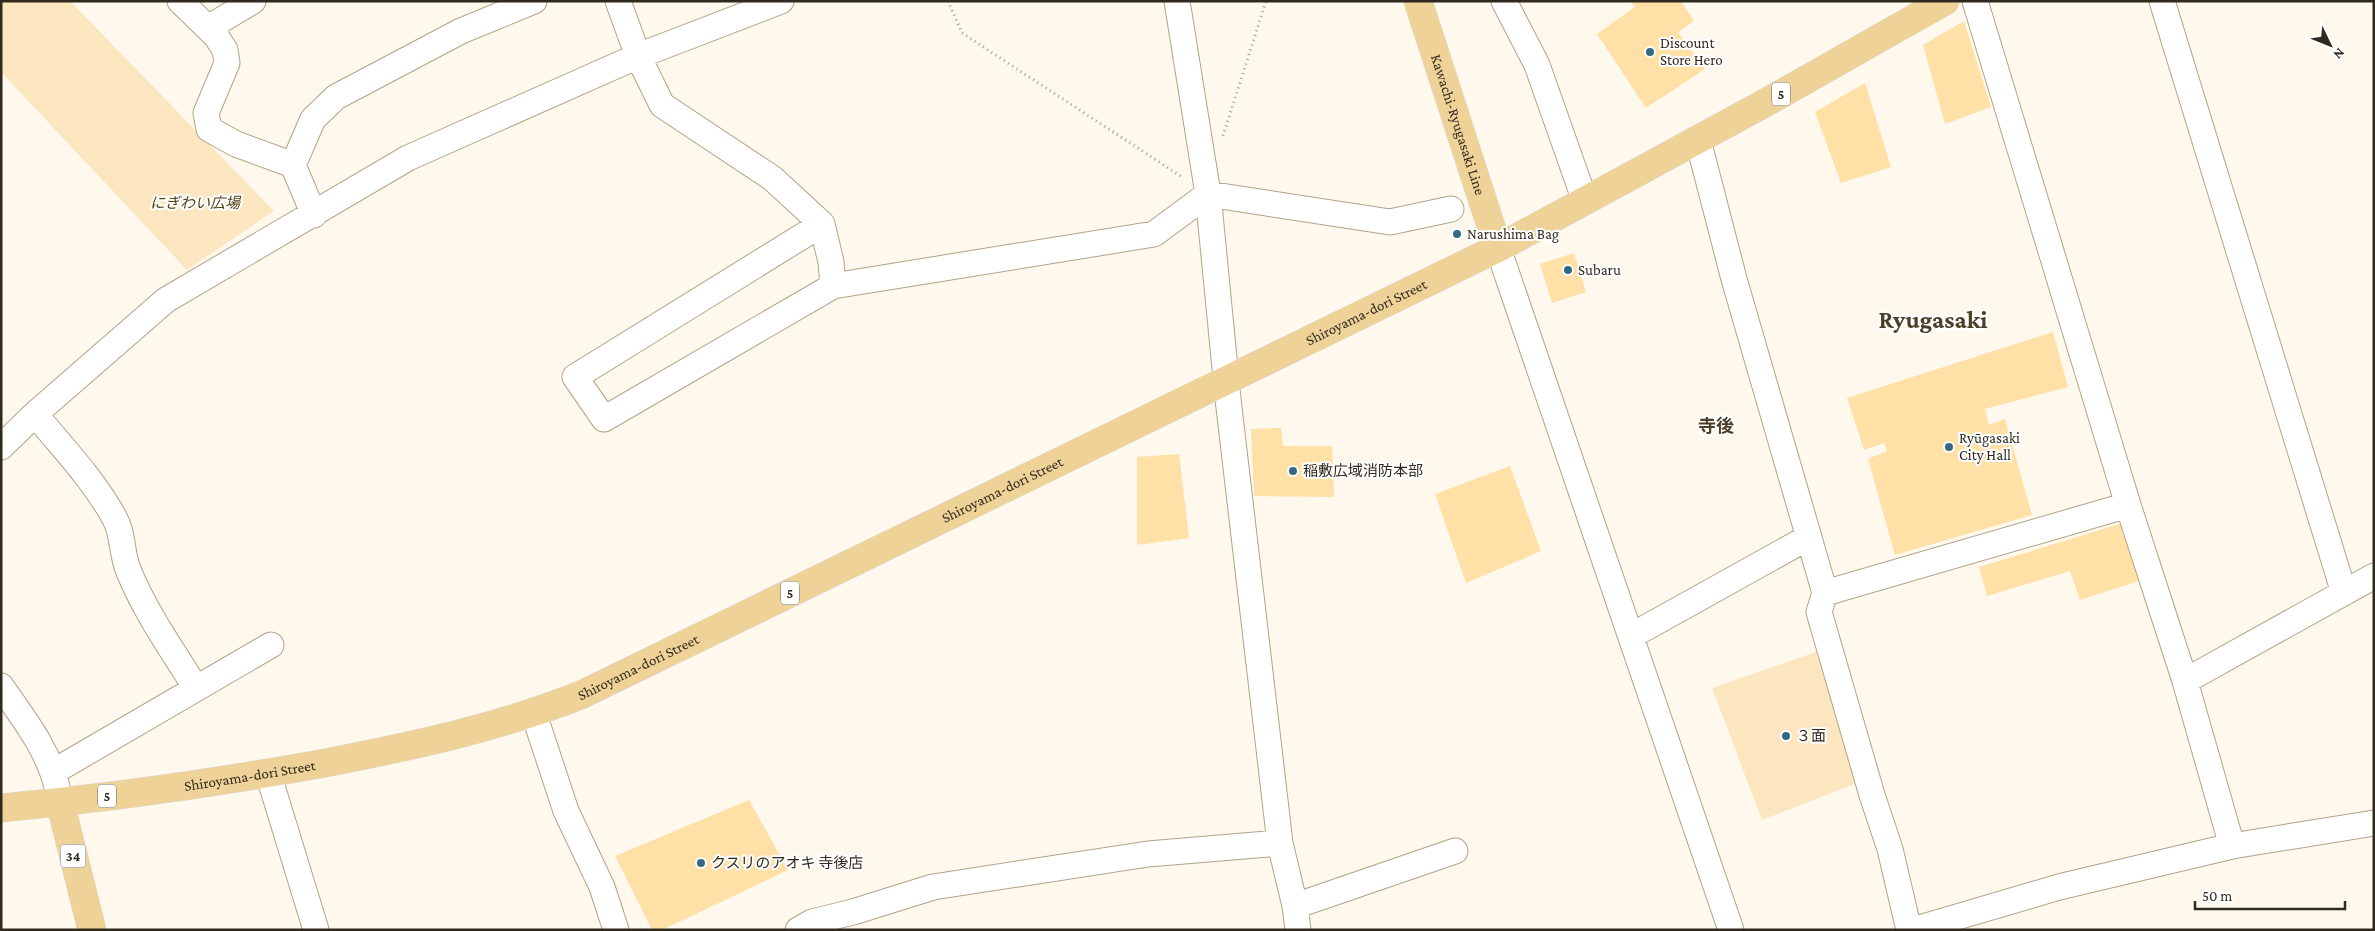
<svg xmlns="http://www.w3.org/2000/svg" width="2375" height="931" font-family="'Crimson Pro','Noto Sans JP',serif">
	<rect width="100%" height="100%" fill="#fff8ed"/>
	<!-- green -->
	<path fill="#fbe6c0" d="M1 1H70L274 211 187 270 1 72Z
		M1816 652 1857 783 1762 820 1712 688Z"/>
	<!-- building -->
	<path fill="#ffe0a7" d="M1631 1H1681L1694 21 1678 32 1705 69 1646 108 1597 34 1635 7Z
		M1964 21 1991 107 1945 124 1923 45Z
		M1865 83 1891 167 1841 183 1815 112Z
		M1574 253 1586 292 1552 303 1540 264Z
		M2053 332 2068 387 1985 409 1989 425 2005 419 2032 515 1895 555 1868 459 1887 451 1884 443 1864 450 1847 398Z
		M1281 428 1283 446H1332L1334 497 1254 496 1251 429Z
		M1179 454 1189 538 1137 545V457Z
		M1510 466 1541 551 1466 583 1435 494Z
		M2123 523 2142 580 2080 600 2070 571 1987 596 1979 567Z
		M749 800 788 870 662 930H652L615 856Z"/>
	<g fill="none" stroke-linecap="round" stroke-linejoin="round">
		<defs>
			<path id="minor" d="M180 1 216 36 225 50 227 63 206 113 209 129 236 144 293 165 314 215
				M618 1 638 56 662 105 772 178 822 224 831 262 833 286 1154 234 1208 194 1390 222 1451 209
				M1177 1 1208 194 1228 399 1280 843 1295 906 1298 930
				M1504 1 1537 65 1585 201
				M1975 1 2128 505 2185 681 2232 846
				M2162 1 2344 593
				M208 28 253 1
				M1698 140 1734 279 1825 593 1819 612 1872 795 1890 849 1909 930
				M293 165 313 119 336 97 461 31 534 1
				M822 224 575 377 604 419 833 286
				M1498 248 1731 930
				M35 414C62 447 93 479 114 517 124 534 121 554 129 572 146 613 172 650 196 688
				M1 447 35 414 166 300 408 158 638 56 781 1
				M1825 593 2128 505
				M1631 636 1809 537
				M2185 681 2374 576
				M1 686C23 718 48 749 57 787
				M533 711 566 811 602 887 616 930
				M53 772 271 645
				M268 773 316 930
				M1295 906 1455 851
				M798 930 812 922 853 912 933 887 1148 854 1280 843
				M1913 930 2059 887 2232 846 2374 823"/>
			<g id="major">
				<path id="s1" d="M1418 1 1498 248"/>
				<path d="M60 802 92 930"/>
				<path id="s2" d="M1 808C108 798 214 783 320 764 408 747 499 728 583 694L1498 248 1765 103 1945 1"/>
			</g>
		</defs>
		<!-- minor casing -->
		<use href="#minor" stroke="#b2a387" stroke-width="27"/>
		<!-- major casing -->
		<use href="#major" stroke="#dad9d6" stroke-width="29"/>
		<!-- path -->
		<path stroke="#a39c91" stroke-width="3" stroke-dasharray="1 4" stroke-linecap="butt" d="M948 1 962 33 1182 177
			M1223 136 1266 1"/>
		<!-- minor -->
		<use href="#minor" stroke="#fff" stroke-width="25"/>
		<!-- major -->
		<use href="#major" stroke="#efd298" stroke-width="28"/>
	</g>
	<!-- markers -->
	<g fill="#336985" stroke="#fff" stroke-width="2">
		<circle cx="1650" cy="52" r="5"/>
		<circle cx="1457" cy="234" r="5"/>
		<circle cx="1568" cy="270" r="5"/>
		<circle cx="1949" cy="447" r="5"/>
		<circle cx="1293" cy="471" r="5"/>
		<circle cx="1786" cy="736" r="5"/>
		<circle cx="701" cy="863" r="5"/>
	</g>
	<g text-anchor="middle" dominant-baseline="central" stroke-width="4" stroke-linejoin="round" paint-order="stroke">
		<!-- shield labels -->
		<g fill="#fff" stroke="#6e6a62" stroke-width="1">
			<rect x="1772" y="82.5" width="18" height="23" rx="4"/>
			<rect x="781" y="581.5" width="18" height="23" rx="4"/>
			<rect x="98" y="784.5" width="18" height="23" rx="4"/>
			<rect x="60.5" y="844.5" width="25" height="23" rx="4"/>
		</g>
		<g font-size="14" font-weight="bold" fill="#302a1e">
			<text x="1781" y="94">5</text>
			<text x="790" y="593">5</text>
			<text x="107" y="796">5</text>
			<text x="73" y="856">34</text>
		</g>
		<!-- poi labels -->
		<g font-size="15" fill="#302a1e" stroke="#fff" text-anchor="start">
			<text x="1660" y="43">Discount<tspan x="1660" dy="17">Store Hero</tspan></text>
			<text x="1467" y="234">Narushima Bag</text>
			<text x="1578" y="270">Subaru</text>
			<text x="1959" y="438">Ryūgasaki<tspan x="1959" dy="17">City Hall</tspan></text>
			<text x="1303" y="471">稲敷広域消防本部</text>
			<text x="1796" y="736">３面</text>
			<text x="711" y="863">クスリのアオキ 寺後店</text>
		</g>
		<!-- street labels -->
		<g font-size="15" fill="#302a1e" stroke="#fff">
			<text stroke="none"><textPath href="#s1" startOffset="130">Kawachi-Ryugasaki Line</textPath></text>
			<text stroke="none"><textPath href="#s2" startOffset="1466">Shiroyama-dori Street</textPath></text>
			<text stroke="none"><textPath href="#s2" startOffset="1061">Shiroyama-dori Street</textPath></text>
			<text stroke="none"><textPath href="#s2" startOffset="656">Shiroyama-dori Street</textPath></text>
			<text stroke="none"><textPath href="#s2" startOffset="251">Shiroyama-dori Street</textPath></text>
		</g>
		<!-- park labels -->
		<g font-size="15" font-style="italic" fill="#543e12" stroke="#fff">
			<text x="195" y="203">にぎわい広場</text>
		</g>
		<!-- quarter labels -->
		<g font-size="18" font-weight="bold" fill="#4d3f27" stroke="#fff">
			<text x="1716" y="426">寺後</text>
		</g>
		<!-- town labels -->
		<g font-size="25" font-weight="bold" fill="#4d3f27" stroke="#fff">
			<text x="1933" y="319">Ryugasaki</text>
		</g>
	</g>
	<!-- border -->
	<rect width="2375" height="931" fill="none" stroke="#302a1e" stroke-width="5"/>
	<!-- north arrow -->
	<g transform="translate(2330 45) rotate(133)" stroke="#ffffff" stroke-width="4" paint-order="stroke">
	<path d="M0-4L9 19L0 12L-9 19Z" fill="#302a1e"/>
	<text y="-8" font-size="14" font-weight="bold" text-anchor="middle" fill="#302a1e">N</text>
	</g>
	<!-- scale -->
	<path d="M2195 901v8h150v-8" fill="none" stroke="#302a1e" stroke-width="2.5"/>
	<text x="2202" y="901" font-size="15" fill="#302a1e" stroke="#ffffff" stroke-width="4" paint-order="stroke">50 m</text>
</svg>
